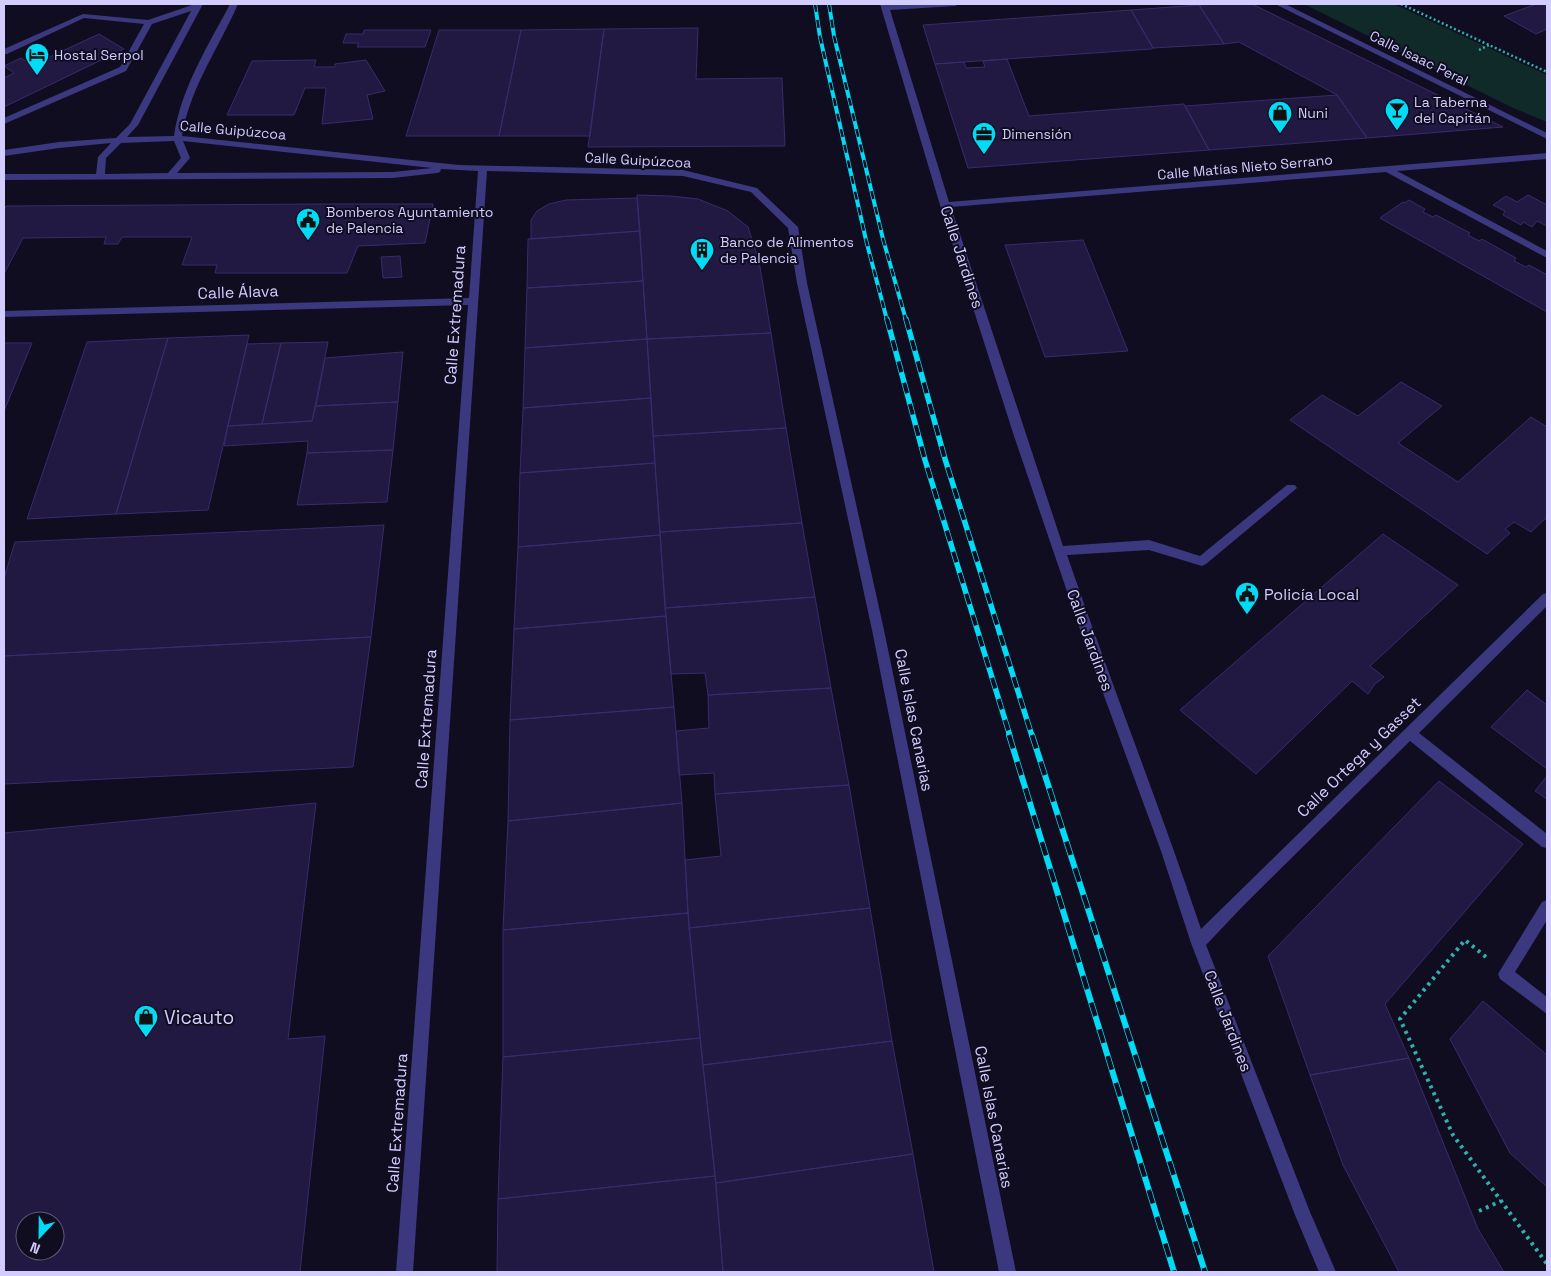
<svg xmlns="http://www.w3.org/2000/svg" width="1551" height="1276" font-family="'Space Grotesk',sans-serif">
	<rect width="100%" height="100%" fill="#100d20"/>
	<!-- green -->
	<path fill="#102a29" d="M1304 4H1394L1547 75V122L1511 107Z"/>
	<!-- building -->
	<path fill="#211941" stroke="#392b6d" fill-rule="evenodd" d="M1223 4H1252L1503 127 1367 138 1337 95 1239 42 1224 44 1199 5Z
		M1536 4H1547V29L1536 34 1504 16Z
		M1199 5 1224 44 1153 48 1131 10Z
		M1131 10 1153 48 1151 49 935 64 923 25Z
		M698 28 696 79 782 78 785 146 588 147 604 29Z
		M604 29 590 136H499L521 30Z
		M364 30H431L425 47H357L359 43H343L346 34H363Z
		M439 30H521L499 136H406Z
		M99 34 124 49 4 107V78L14 73 4 66 21 58 32 65Z
		M1007 59 1029 116 1184 104 1209 150 968 168 935 64 964 62 966 68 985 67 983 61Z
		M316 60 314 67H335V64L366 60 385 91 367 95 373 119 322 124 326 88H305L294 115H227L252 61Z
		M1337 95 1367 138 1209 150 1185 106Z
		M637 195 671 196 698 199 728 211 748 227 759 261 771 333 647 339Z
		M1528 195 1547 205V226L1537 221 1532 227 1523 222 1521 225 1503 215 1505 211 1493 205 1506 196 1517 202Z
		M637 198 640 231 531 239V220L537 211 549 204 566 200Z
		M1409 200 1425 209 1423 212 1433 217 1436 215 1470 233 1468 235 1479 241 1482 239 1516 258 1514 261 1526 267 1529 265 1547 275V312L1380 218 1403 202 1405 203Z
		M325 204H433L425 243 358 246 347 273H215L217 265H182L192 237H122L118 244H104L106 237 23 238 4 274V211L6 206Z
		M640 231 643 281 527 288 528 239Z
		M1083 240 1128 351 1045 357 1005 245Z
		M400 256 402 277 383 278 381 257Z
		M643 281 647 339 525 348 527 288Z
		M771 333 786 428 653 436 647 339Z
		M249 335 208 510 116 514 168 338Z
		M168 338 116 514 27 519 87 342Z
		M647 339 651 398 523 408 525 348Z
		M328 342 312 421 262 424 281 343Z
		M4 343H32L4 411Z
		M281 343 262 424 228 426 247 344Z
		M403 352 398 402 316 406 325 358Z
		M1401 382 1442 406 1398 443 1458 482 1531 417 1547 427V517L1531 532 1514 522 1505 529 1510 533 1487 554 1290 420 1322 395 1358 416Z
		M651 398 655 463 520 473 523 408Z
		M398 402 393 450 307 453 308 441 224 446 228 426 312 421 316 406Z
		M786 428 802 523 660 532 653 436Z
		M393 450 387 502 297 505 307 453Z
		M655 463 660 535 518 547 520 473Z
		M802 523 815 597 665 608 660 532Z
		M384 525 371 637 4 656V578L15 542Z
		M1383 534 1458 585 1370 666 1384 677 1375 684 1368 694 1352 681 1256 774 1180 710Z
		M660 535 666 616 514 629 518 547Z
		M815 597 831 688 708 695 705 673 671 674 665 608Z
		M666 616 674 707 510 720 514 629Z
		M371 637 353 767 4 784V656Z
		M831 688 849 785 715 794 714 773 679 775 676 731 709 728 708 695Z
		M1527 690 1547 705V769L1491 727Z
		M674 707 682 803 508 821 510 720Z
		M1547 776V799L1535 791Z
		M1439 781 1523 844 1385 1004 1409 1058 1310 1075 1268 956Z
		M849 785 870 908 689 928 685 860 721 856 715 794Z
		M316 803 288 1039 325 1036 300 1272H4V833ZM25 1221H55V1251H25Z
		M682 803 688 913 503 930 508 821Z
		M870 908 892 1041 703 1065 689 928Z
		M688 913 700 1038 503 1057V930Z
		M1483 1001 1547 1055V1187L1510 1153 1450 1039Z
		M700 1038 715 1176 498 1199 503 1057Z
		M892 1041 913 1154 716 1183 703 1065Z
		M1409 1058 1478 1229 1504 1272H1399L1343 1165 1310 1075Z
		M913 1154 934 1272H723L716 1183Z
		M715 1176 723 1272H497L498 1199Z"/>
	<g fill="none" stroke-linecap="round" stroke-linejoin="round">
		<!-- path-far1 -->
		<path stroke="#2eb1ab" stroke-width="2.5" stroke-dasharray="2 2.5" stroke-linecap="butt" d="M1401 4 1547 72
			M1479 50 1489 45"/>
		<!-- path -->
		<path stroke="#2eb1ab" stroke-width="4" stroke-dasharray="3 4.5" stroke-linecap="butt" d="M1486 957 1465 940 1400 1019 1453 1135 1547 1264
			M1479 1211 1501 1201"/>
		<!-- minor -->
		<path fill="#3b387f" fill-rule="evenodd" d="M195 4H203L138 125 127 137 174 136C181 88 208 46 230 4H238C219 48 190 87 182 136L459 165 683 170 757 188 798 227 807 283 884 630 1016 1272H999L872 630 797 283 788 228 751 192 683 176 487 171 413 1272H396L468 305 4 317V311L469 298 478 171 441 169 440 172 437 173 393 178 4 180V174H96L98 157 111 143 59 148 4 156V150L59 142 116 138 130 124 191 11 152 24 126 71 4 124V118L120 67 144 24 84 18 7 54H4V49L83 14 148 20ZM174 141 181 158 168 173 105 174 106 158 121 143ZM183 141 432 168 393 172 177 173 190 158Z
			M880 4H959L955 6 890 10 949 202 1547 153V159L1397 171 1547 251V258L1386 172 951 207 1063 546 1149 540 1200 556 1287 485H1295L1297 488 1206 564 1202 566 1149 550 1067 555C1110 681 1159 804 1201 929L1543 594 1547 593V606L1419 733 1547 834V848L1542 847 1410 741 1243 906 1206 945 1310 1212 1336 1272H1319L1295 1215 1191 943 1161 851 1085 644 1014 436 940 205Z
			M1275 4H1285L1547 133V139Z
			M1547 900V920L1515 972 1547 997V1014L1500 979 1498 974 1542 902Z"/>
		<defs>
			<path id="rail-far2" d="M815 4 820 37 866 240 887 320
				M829 4 834 36 883 239 906 320"/>
			<path id="rail-far1" d="M887 319 925 460 1010 736
				M906 319 945 459 1032 736"/>
			<path id="rail" d="M1009 735 1174 1272
				M1032 735 1205 1272"/>
		</defs>
		<!-- rail-far2 casing -->
		<use href="#rail-far2" stroke="#00dbf6" stroke-width="4"/>
		<!-- rail-far1 casing -->
		<use href="#rail-far1" stroke="#00dbf6" stroke-width="5.5"/>
		<!-- rail casing -->
		<use href="#rail" stroke="#00dbf6" stroke-width="6"/>
		<!-- rail-far2 -->
		<use href="#rail-far2" stroke="#100d20" stroke-width="2.5" stroke-dasharray="8" stroke-linecap="butt"/>
		<!-- rail-far1 -->
		<use href="#rail-far1" stroke="#100d20" stroke-width="4" stroke-dasharray="11" stroke-linecap="butt"/>
		<!-- rail -->
		<use href="#rail" stroke="#100d20" stroke-width="4.5" stroke-dasharray="14" stroke-linecap="butt"/>
	</g>
	<!-- icons -->
	<defs>
		<symbol id="hotel-pin" viewBox="-11 -11 22 30"><path d="M0 17L-7.5 6A9.5 9.5 0 1 1 7.5 6Z" fill="#00dbf6" stroke="#100d20"/><path d="M-6-4.5h1.5V1H6V5H4.5V3h-9V5H-6ZM-4 0a1.8 1.8 0 1 1 3.6 0ZM.5 0V-2.5h3Q6-2.5 6 0Z" fill="#111"/></symbol>
		<symbol id="bar-pin" viewBox="-11 -11 22 30"><path d="M0 17L-7.5 6A9.5 9.5 0 1 1 7.5 6Z" fill="#00dbf6" stroke="#100d20"/><path d="M-6-5H6L.8 .8V4.5H3.5V6h-7V4.5H-.8V.8Z" fill="#111"/></symbol>
		<symbol id="shop-pin" viewBox="-11 -11 22 30"><path d="M0 17L-7.5 6A9.5 9.5 0 1 1 7.5 6Z" fill="#00dbf6" stroke="#100d20"/><path d="M-5-2.5h2.3a2.7 3.5 0 0 1 5.4 0H5L5.5 6h-11ZM-1.5-2.5h3a1.5 2.3 0 0 0-3 0Z" fill="#111"/></symbol>
		<symbol id="office-pin" viewBox="-11 -11 22 30"><path d="M0 17L-7.5 6A9.5 9.5 0 1 1 7.5 6Z" fill="#00dbf6" stroke="#100d20"/><path d="M-6-3h4V-5.5h4V-3h4V5H-6ZM-1-4.5V-3h2v-1.5ZM-6 0V1H6V0Z" fill="#111"/></symbol>
		<symbol id="civic-pin" viewBox="-11 -11 22 30"><path d="M0 17L-7.5 6A9.5 9.5 0 1 1 7.5 6Z" fill="#00dbf6" stroke="#100d20"/><path d="M-.6-6.5H3V-4.5H.6V-3L4-1V1h2V6H-6V1h2V-1L-.6-3ZM-1.2 2.5V6h2.4V2.5Z" fill="#111"/></symbol>
		<symbol id="building-pin" viewBox="-11 -11 22 30"><path d="M0 17L-7.5 6A9.5 9.5 0 1 1 7.5 6Z" fill="#00dbf6" stroke="#100d20"/><path d="M-4-6H4V6H1V3H-1V6H-4ZM-2.5-4.3h1.7v1.8h-1.7ZM.8-4.3h1.7v1.8H.8ZM-2.5-1h1.7V.8h-1.7ZM.8-1h1.7V.8H.8Z" fill="#111"/></symbol>
	</defs>
	<g fill-rule="evenodd">
		<use href="#hotel-pin" x="23" y="41" width="28" height="38"/>
		<use href="#bar-pin" x="1383" y="96" width="28" height="38"/>
		<use href="#shop-pin" x="1266" y="99" width="28" height="38"/>
		<use href="#office-pin" x="970" y="120" width="28" height="38"/>
		<use href="#civic-pin" x="294" y="206" width="28" height="38"/>
		<use href="#building-pin" x="688" y="236" width="28" height="38"/>
		<use href="#civic-pin" x="1233" y="580" width="28" height="38"/>
		<use href="#shop-pin" x="132" y="1003" width="28" height="38"/>
	</g>
	<g text-anchor="middle" dominant-baseline="central" stroke-width="4" stroke-linejoin="round" paint-order="stroke">
		<!-- far-poi labels -->
		<g font-size="14" fill="#d2ccff" stroke="#100d20" text-anchor="start">
			<text x="54" y="55">Hostal Serpol</text>
			<text x="1414" y="102">La Taberna<tspan x="1414" dy="16">del Capitán</tspan></text>
			<text x="1298" y="113">Nuni</text>
			<text x="1002" y="134">Dimensión</text>
			<text x="326" y="212">Bomberos Ayuntamiento<tspan x="326" dy="16">de Palencia</tspan></text>
			<text x="720" y="242">Banco de Alimentos<tspan x="720" dy="16">de Palencia</tspan></text>
		</g>
		<!-- far-street labels -->
		<g font-size="14" fill="#d2ccff" stroke="#100d20">
			<text transform="translate(1419 58) rotate(26)">Calle Isaac Peral</text>
			<text transform="translate(233 130) rotate(5)">Calle Guipúzcoa</text>
			<text transform="translate(638 160) rotate(3)">Calle Guipúzcoa</text>
			<text transform="translate(1245 167) rotate(-5)">Calle Matías Nieto Serrano</text>
		</g>
		<!-- street labels -->
		<g font-size="16" fill="#d2ccff" stroke="#100d20">
			<text transform="translate(962 257) rotate(72)">Calle Jardines</text>
			<text transform="translate(238 292) rotate(-2)">Calle Álava</text>
			<text transform="translate(455 315) rotate(-86)">Calle Extremadura</text>
			<text transform="translate(1090 640) rotate(70)">Calle Jardines</text>
			<text transform="translate(426 719) rotate(-86)">Calle Extremadura</text>
			<text transform="translate(914 720) rotate(79)">Calle Islas Canarias</text>
			<text transform="translate(1359 757) rotate(-44)">Calle Ortega y Gasset</text>
			<text transform="translate(1228 1021) rotate(69)">Calle Jardines</text>
			<text transform="translate(994 1117) rotate(79)">Calle Islas Canarias</text>
			<text transform="translate(397 1123) rotate(-86)">Calle Extremadura</text>
		</g>
		<!-- poi labels -->
		<g font-size="16" fill="#d2ccff" stroke="#100d20" text-anchor="start">
			<text x="1264" y="594">Policía Local</text>
		</g>
		<!-- near-poi labels -->
		<g font-size="19" fill="#d2ccff" stroke="#100d20" text-anchor="start">
			<text x="164" y="1017">Vicauto</text>
		</g>
	</g>
	<!-- border -->
	<rect width="1551" height="1276" fill="none" stroke="#d2ccff" stroke-width="10"/>
	<!-- north arrow -->
	<g transform="translate(40 1236) rotate(202)"><circle r="24" fill="#100d20" stroke="#5e5979"/>
	<path d="M0-4L9 19L0 12L-9 19Z" fill="#00dbf6"/>
	<text y="-8" font-size="14" font-weight="bold" text-anchor="middle" fill="#d2ccff">N</text>
	</g>
</svg>
